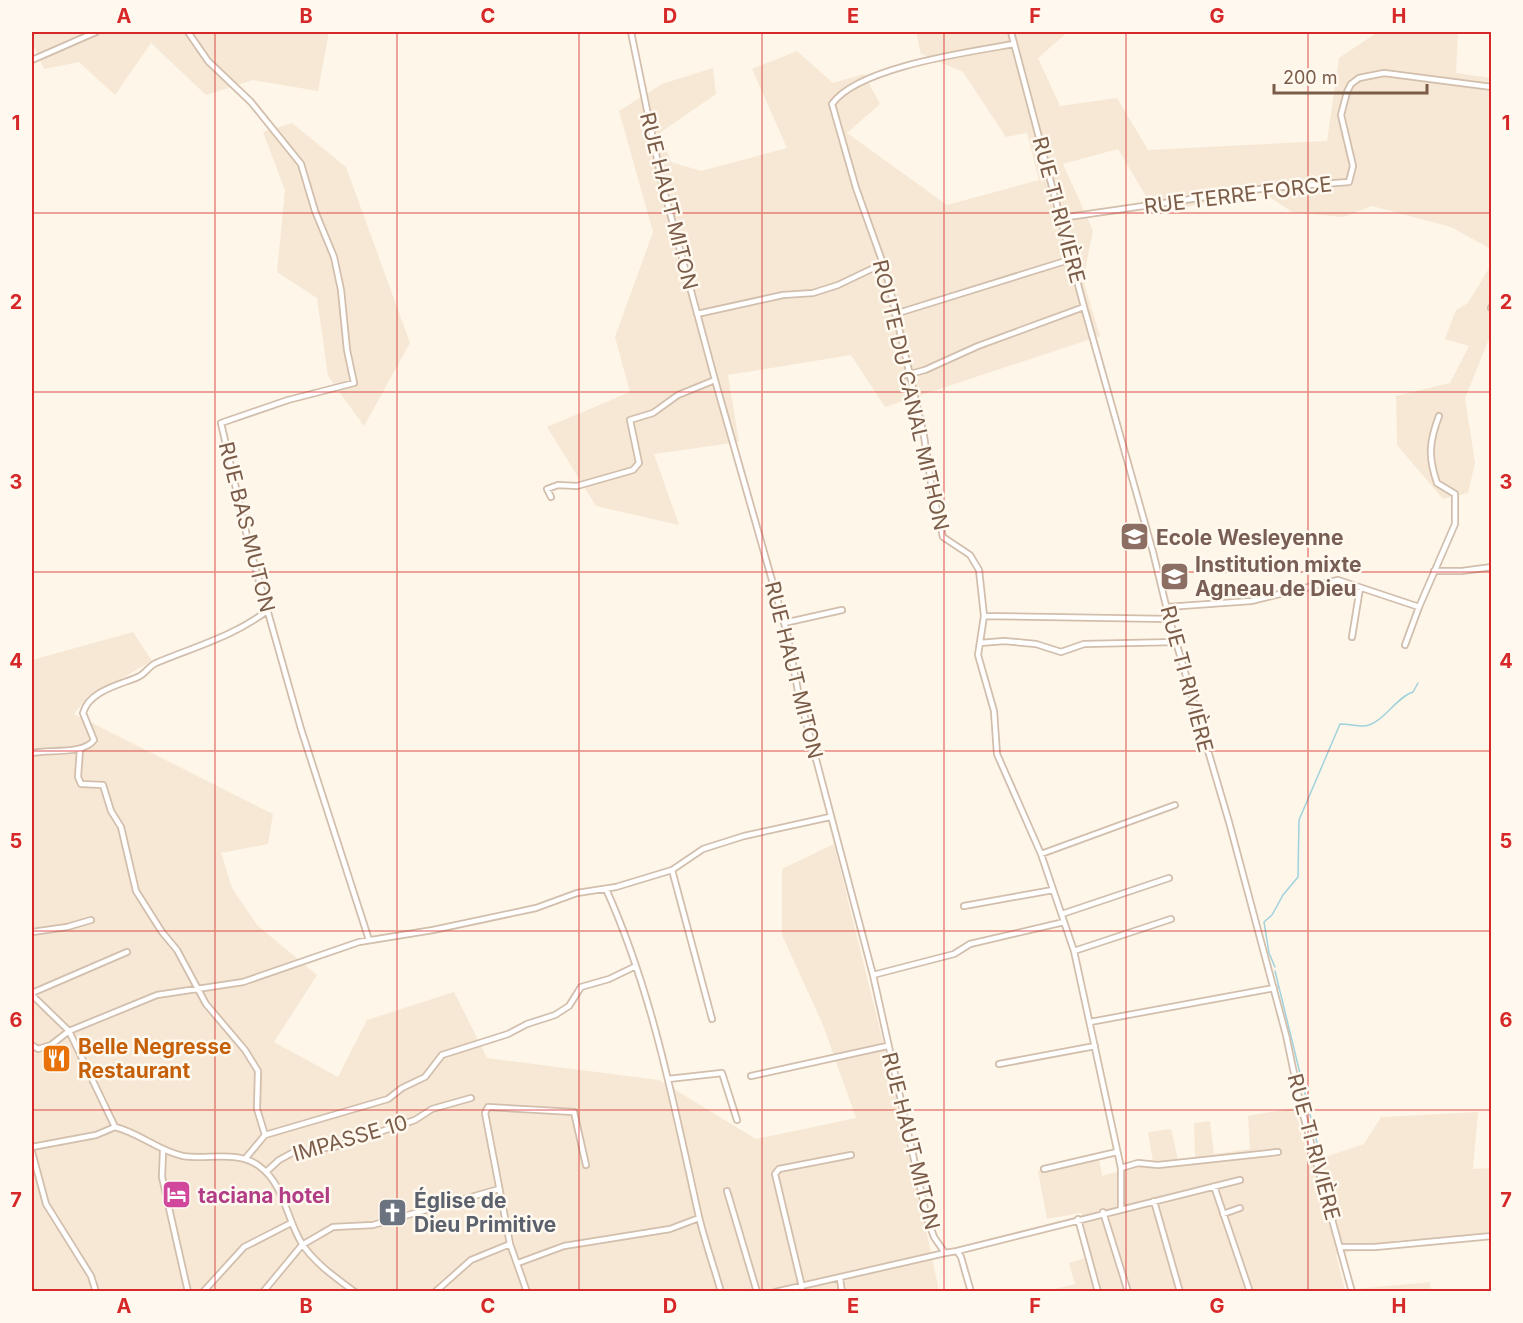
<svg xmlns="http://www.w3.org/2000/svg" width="1523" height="1323" font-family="Inter,sans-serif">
	<rect width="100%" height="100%" fill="#fef6e8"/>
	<!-- residential -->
	<path fill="#f6e8d5" d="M32 32H329L318 91 253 80 206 95 151 43 115 95 79 62 44 69 32 42Z
		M916 32H1068L1038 58 1060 106 1117 98 1148 150 1327 141 1339 58 1378 32H1458L1456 73 1491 78V249L1451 227 1372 206 1343 217 1292 212 1262 192 1156 213 1118 149 1063 164 1093 231 1083 280 1100 336 885 407 851 355 728 375 739 442 654 454 679 525 596 506 547 427 630 392 615 337 653 232 619 111 662 84 713 68 716 94 661 132 671 162 701 171 787 148 752 69 797 51 833 83 864 74 880 104 847 133 947 205 1039 180 1027 133 1006 137 963 72 921 54Z
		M292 123 346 167 410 343 364 426 328 376 317 298 277 272 285 190 263 132Z
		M1491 265V334L1465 398 1475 463 1468 493 1443 499 1397 445 1396 396 1450 383 1469 346 1445 339 1456 310 1468 303Z
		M133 632 152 661 87 698 74 714 273 814 268 844 221 853 232 888 257 925 317 975 274 1042 338 1077 367 1020 454 992 487 1058 659 1080 756 1139 856 1118 823 1025 782 935V869L834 844 908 1143 939 1291 32 1292V660Z
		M1294 1108 1310 1162 1364 1144 1381 1117 1478 1112 1473 1169 1491 1168V1231L1464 1238 1398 1240 1336 1255 1345 1290 1430 1282 1431 1291H1047L1075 1284 1069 1263 1088 1257 1081 1213 1047 1219 1038 1171 1099 1158 1102 1176 1153 1162 1148 1132 1171 1129 1178 1160 1195 1157 1194 1123 1210 1121 1214 1154 1250 1149 1248 1116Z"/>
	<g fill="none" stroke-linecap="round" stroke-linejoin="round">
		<!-- stream -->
		<path stroke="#9fd2dd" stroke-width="1.5" d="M1275 967 1269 953 1264 922 1272 915 1283 895 1298 877 1299 820 1340 724C1348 724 1356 726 1364 726 1382 725 1396 697 1413 692L1418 683
			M1275 971 1318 1147"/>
		<defs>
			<path id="minor" d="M188 32 208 61 251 102 301 164 315 211 334 257 341 290 347 350 354 383 288 400 221 423 249 545 301 729 369 940
				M631 32 662 183 715 380 787 633 798 691 873 975 927 1218 934 1237 945 1253 957 1251 961 1257 971 1292
				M1011 32 1084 307 1153 552 1169 618 1229 822 1286 1035 1301 1107 1352 1292
				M1014 44C969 52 858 67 832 104L856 188 886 272 924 436 931 483 943 537 970 555 979 570 984 616 978 655 994 711 997 754 1041 854 1074 951 1121 1168V1208
				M32 60 96 32
				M1061 218 1267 188 1349 182 1353 166 1341 115 1347 92 1351 84 1359 78 1384 73 1492 87
				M1491 308 1492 306
				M697 314 783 295 813 293 838 285 882 264
				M895 314 1072 259
				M906 375 925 370 978 346 1084 307
				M551 497 547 489 558 485 577 486 633 470 639 463 630 420 653 413 678 395 715 380
				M1434 571H1462L1492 567
				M1167 607 1251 601 1338 580 1419 607
				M984 616 1169 619
				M784 623 842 610
				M1352 637 1360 588
				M980 643 1004 641 1036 644 1061 652 1084 644 1176 642
				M1405 645 1419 607 1455 524V494L1437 483C1428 457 1429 442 1439 416
				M80 749 78 777 81 784 103 785 111 811 121 827 136 891 162 932 177 950 206 1004 245 1050 258 1071 257 1109 265 1135
				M32 753C49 749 83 755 94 740L83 713C89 691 119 685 138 677 145 674 148 667 156 663 194 647 235 636 268 610
				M1041 854 1175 805
				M672 870 712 1019
				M606 889C653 993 674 1106 699 1217 705 1242 714 1267 721 1292
				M964 906 1053 890
				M1062 914 1169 878
				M32 932 67 927 91 920
				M1074 951 1171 919
				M873 975 954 954 970 944 1064 922
				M32 993 127 952
				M32 995 69 1031 115 1127
				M1090 1022 1274 988
				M32 1045 38 1049 51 1045 69 1031 157 995 243 982 359 942 433 930 536 908 577 893 616 887 672 870 703 849 744 836 830 817
				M999 1064 1095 1046
				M751 1076 887 1046
				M668 1079 722 1073 737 1120
				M115 1127C140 1133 158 1151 183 1156 207 1160 238 1150 259 1166 284 1184 286 1217 301 1242 313 1262 336 1278 355 1292
				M32 1147 96 1135 115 1127
				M163 1151 162 1177 188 1292
				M32 1152 46 1204 91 1276 96 1292
				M245 1159 265 1135 388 1099 402 1088 425 1077 442 1055 508 1034 527 1024 555 1015 569 1006 581 987 609 979 636 966
				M1121 1168 1138 1163 1158 1165 1278 1152
				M1044 1169 1117 1152
				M266 1172 279 1160 292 1153 338 1146 415 1120 432 1109 471 1098
				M1214 1186 1250 1292
				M727 1191 757 1292
				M1154 1201 1180 1292
				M1103 1212 1128 1292
				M1223 1214 1240 1208
				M1078 1219 1098 1292
				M510 1244 527 1292
				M1341 1247H1375L1492 1236
				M957 1251 1240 1180
				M518 1263 564 1246 670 1229 699 1218
				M840 1279 842 1292
				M802 1287 775 1174 779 1169 851 1155
				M203 1292 244 1247 291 1223
				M263 1292 302 1245 333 1227 373 1225 499 1189
				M435 1292 471 1260 510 1244 485 1113 488 1107 574 1112 586 1165
				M775 1292 945 1253"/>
		</defs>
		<!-- minor casing -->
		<use href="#minor" stroke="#d2beac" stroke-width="8"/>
		<!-- minor -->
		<use href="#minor" stroke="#fff" stroke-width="4.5"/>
	</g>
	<!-- grid -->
	<path fill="none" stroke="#d62828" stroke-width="1.5" stroke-opacity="0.55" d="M215 32V1292M397 32V1292M579 32V1292M762 32V1292M944 32V1292M1126 32V1292M1308 32V1292M32 213H1492M32 392H1492M32 572H1492M32 751H1492M32 931H1492M32 1110H1492"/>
	<!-- icons -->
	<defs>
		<symbol id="school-square" viewBox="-11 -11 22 22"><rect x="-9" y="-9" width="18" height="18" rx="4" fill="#8d6e63" stroke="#fff9f0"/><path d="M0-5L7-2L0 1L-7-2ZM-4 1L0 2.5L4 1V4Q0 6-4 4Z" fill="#fff"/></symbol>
		<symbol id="restaurant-square" viewBox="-11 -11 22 22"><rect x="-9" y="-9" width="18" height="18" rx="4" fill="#e8710a" stroke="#fff9f0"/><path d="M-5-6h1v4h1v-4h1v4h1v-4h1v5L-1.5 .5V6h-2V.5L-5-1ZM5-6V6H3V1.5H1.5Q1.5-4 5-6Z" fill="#fff"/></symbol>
		<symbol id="hotel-square" viewBox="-11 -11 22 22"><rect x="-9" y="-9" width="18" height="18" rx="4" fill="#d1479c" stroke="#fff9f0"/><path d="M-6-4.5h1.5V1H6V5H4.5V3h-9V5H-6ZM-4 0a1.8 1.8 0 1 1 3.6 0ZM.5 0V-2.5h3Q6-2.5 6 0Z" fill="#fff"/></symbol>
		<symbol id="church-square" viewBox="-11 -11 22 22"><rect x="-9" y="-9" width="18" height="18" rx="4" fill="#6b7280" stroke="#fff9f0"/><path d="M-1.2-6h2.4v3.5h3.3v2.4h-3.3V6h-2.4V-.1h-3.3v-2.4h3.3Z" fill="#fff"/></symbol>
	</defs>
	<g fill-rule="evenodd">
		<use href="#school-square" x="1118" y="520" width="33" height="33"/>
		<use href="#school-square" x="1158" y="560" width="33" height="33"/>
		<use href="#restaurant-square" x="40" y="1042" width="33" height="33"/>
		<use href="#hotel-square" x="160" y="1178" width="33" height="33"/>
		<use href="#church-square" x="376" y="1196" width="33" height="33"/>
	</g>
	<g text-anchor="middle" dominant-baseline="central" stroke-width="5" stroke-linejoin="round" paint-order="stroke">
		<!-- street labels -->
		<g font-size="21" fill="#7b5c49" stroke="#fff9f0">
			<text transform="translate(1238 195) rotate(-7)">RUE TERRE FORCE</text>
			<text transform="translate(669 201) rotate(76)">RUE HAUT MITON</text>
			<text transform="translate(1059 210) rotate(75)">RUE TI RIVIÈRE</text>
			<text transform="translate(911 395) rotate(77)">ROUTE DU CANAL MITHON</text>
			<text transform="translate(247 527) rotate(76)">RUE BAS MUTON</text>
			<text transform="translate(794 670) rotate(76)">RUE HAUT MITON</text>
			<text transform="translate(1187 679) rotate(75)">RUE TI RIVIÈRE</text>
			<text transform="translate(350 1138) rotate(-16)">IMPASSE 10</text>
			<text transform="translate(911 1141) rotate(76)">RUE HAUT MITON</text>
			<text transform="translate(1314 1147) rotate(75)">RUE TI RIVIÈRE</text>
		</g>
		<!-- education labels -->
		<g font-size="21" font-weight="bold" fill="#785e54" stroke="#fff9f0" text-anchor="start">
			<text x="1156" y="537">Ecole Wesleyenne</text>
			<text x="1195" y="564">Institution mixte<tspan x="1195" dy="24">Agneau de Dieu</tspan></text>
		</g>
		<!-- food labels -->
		<g font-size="21" font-weight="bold" fill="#c56008" stroke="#fff9f0" text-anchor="start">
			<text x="78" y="1046">Belle Negresse<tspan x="78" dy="24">Restaurant</tspan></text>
		</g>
		<!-- hotel labels -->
		<g font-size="21" font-weight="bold" fill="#b23c85" stroke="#fff9f0" text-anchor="start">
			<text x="198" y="1195">taciana hotel</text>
		</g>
		<!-- worship labels -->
		<g font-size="21" font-weight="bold" fill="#5b616d" stroke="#fff9f0" text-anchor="start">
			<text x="414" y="1200">Église de<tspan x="414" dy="24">Dieu Primitive</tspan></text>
		</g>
	</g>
	<!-- border -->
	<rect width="1523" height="1323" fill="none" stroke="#fff9f0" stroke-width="66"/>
	<!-- scale -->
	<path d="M1274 84v9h153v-9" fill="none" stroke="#7b5c49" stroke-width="3"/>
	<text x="1283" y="84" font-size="18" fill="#7b5c49" stroke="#fff9f0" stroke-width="4.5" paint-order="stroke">200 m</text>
	<rect x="33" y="33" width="1457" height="1257" fill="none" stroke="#d62828" stroke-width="2"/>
	<g font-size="20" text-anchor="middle" font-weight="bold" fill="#d62828">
		<text x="124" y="23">A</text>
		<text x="306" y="23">B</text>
		<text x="488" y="23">C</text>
		<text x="670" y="23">D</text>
		<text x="853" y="23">E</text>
		<text x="1035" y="23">F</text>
		<text x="1217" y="23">G</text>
		<text x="1399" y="23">H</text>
		<text x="16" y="130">1</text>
		<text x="1506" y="130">1</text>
		<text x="16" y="309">2</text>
		<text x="1506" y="309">2</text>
		<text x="16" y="489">3</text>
		<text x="1506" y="489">3</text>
		<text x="16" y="668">4</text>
		<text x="1506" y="668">4</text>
		<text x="16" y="848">5</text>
		<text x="1506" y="848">5</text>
		<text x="16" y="1027">6</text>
		<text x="1506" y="1027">6</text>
		<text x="16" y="1207">7</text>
		<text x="1506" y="1207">7</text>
		<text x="124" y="1313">A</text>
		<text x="306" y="1313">B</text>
		<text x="488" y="1313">C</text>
		<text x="670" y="1313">D</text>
		<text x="853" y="1313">E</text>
		<text x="1035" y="1313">F</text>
		<text x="1217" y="1313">G</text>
		<text x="1399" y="1313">H</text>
	</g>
</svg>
